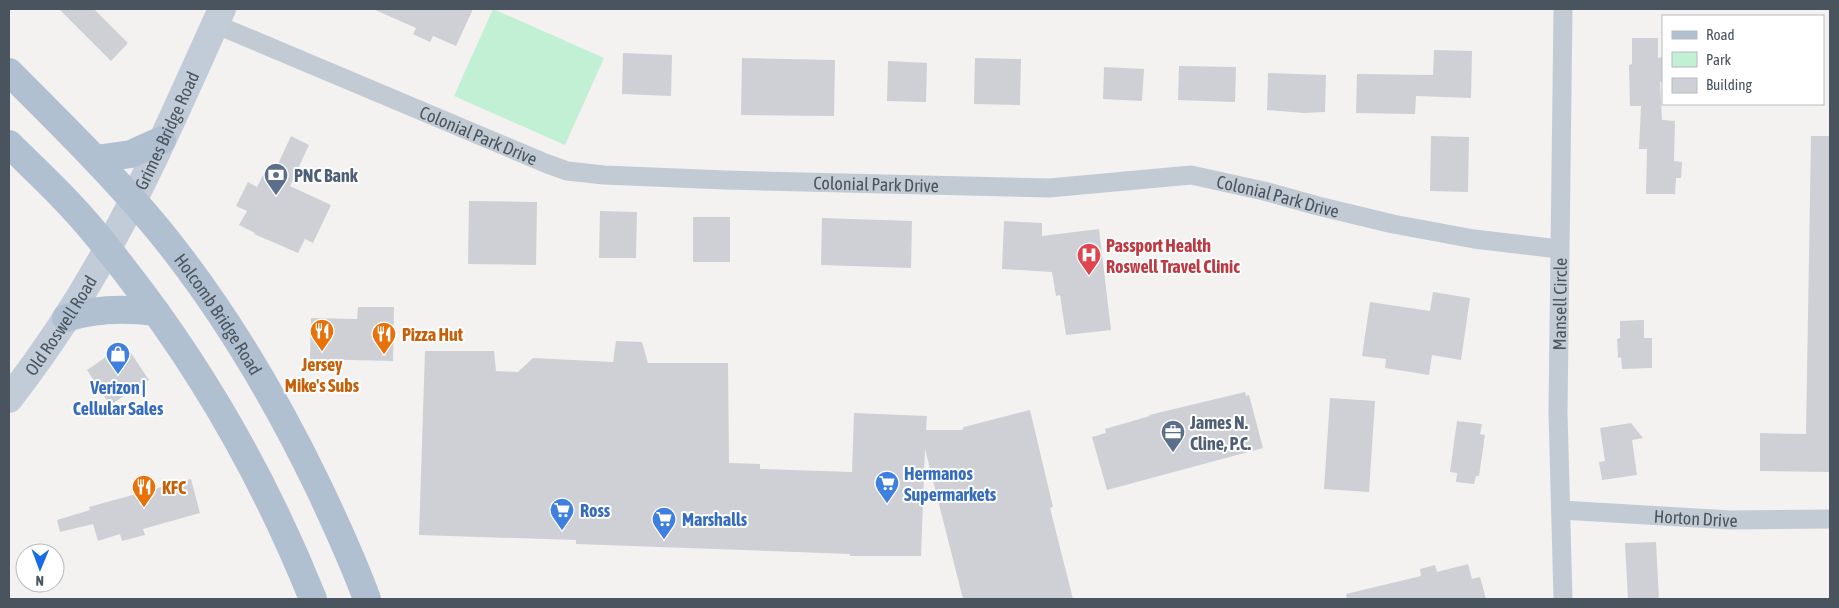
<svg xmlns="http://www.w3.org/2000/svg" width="1839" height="608" font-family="'Asap Condensed',sans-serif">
	<rect width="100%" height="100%" fill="#f4f1f1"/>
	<!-- green -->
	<path fill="#c1f0d5" d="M493 9 604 58 565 145 454 96Z"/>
	<!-- building -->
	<path fill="#ced0d6" d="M59 9H94L128 43 111 61Z
		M373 9H473L456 46 433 36 430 42 413 34 416 28Z
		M1632 38H1658V58L1663 57V82H1660L1662 120 1675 121 1674 161 1682 162 1681 178H1676L1675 194H1646L1647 149H1639L1641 106H1630L1629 65 1632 64Z
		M1434 50 1472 51 1471 98 1416 96 1415 114 1356 113 1357 74 1433 75Z
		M623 53 672 55 671 96 622 94Z
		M742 58 835 60 834 116 741 115Z
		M975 58 1021 59 1020 105 974 104Z
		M888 61 927 63 926 102 887 101Z
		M1179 66 1236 67 1235 102 1178 100Z
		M1104 67 1144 69 1142 101 1103 99Z
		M1268 73 1326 75 1325 112 1304 113 1267 110Z
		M291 136 309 145 290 186 331 205 313 243 305 239 298 253 254 234 255 233 239 225 247 211 236 206 248 182 257 187 264 173 272 177Z
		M1431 136 1469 137 1468 192 1430 191Z
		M1811 136H1830V472L1760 471V433L1806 434Z
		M469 201 537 202 536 265 468 264Z
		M600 211 637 212 636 258H599Z
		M693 217H730V262H693Z
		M822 218 912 221 911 268 821 265Z
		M1004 221 1042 223V236L1099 229 1111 330 1066 335 1060 295 1056 296 1052 272 1002 269Z
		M1433 292 1470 298 1461 360 1432 355 1429 375 1385 368 1386 359 1362 356 1370 302 1430 311Z
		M358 307H394L393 361 310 359 311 318 357 319Z
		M1644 320V338H1652V368L1622 369 1621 357 1618 358 1617 339 1620 338V321Z
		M616 341 642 342 648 363H728L729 463 760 464V469L852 472 854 413 927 416 926 430H962L964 427 1030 410 1053 507 1050 508 1073 599H963L925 449 921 556H850V554L576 544V540L419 535 425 351H494L496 371 518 372 533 358 613 362Z
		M125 344 149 380 110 405 87 370Z
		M1245 392 1246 396 1249 395 1263 448 1107 490 1092 437 1106 433 1105 429 1150 416 1149 415Z
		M1330 398 1375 401 1369 492 1324 489Z
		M1457 421 1482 424 1480 434 1485 435 1479 476H1476L1474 484 1456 482 1457 473 1450 472Z
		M1631 423 1643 438 1632 440 1637 475 1602 480 1599 462 1605 461 1600 428Z
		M191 479 200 513 143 529 145 535 122 541 120 534 98 541 93 524 60 532 57 520 90 510 89 507Z
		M1656 542 1659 599H1628L1625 543Z
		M1468 564 1472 579 1480 577 1486 599H1347L1346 594 1421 576 1420 569 1435 565 1437 572Z"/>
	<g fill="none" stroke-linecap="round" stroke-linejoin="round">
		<!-- street -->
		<g stroke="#c2cbd3" stroke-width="19">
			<path id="s1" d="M215 24 545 163 567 171 604 175 726 180 1049 188 1191 175 1264 191 1318 206 1393 224 1474 239 1559 249"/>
			<path id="s2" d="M1561 510 1731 520 1830 519"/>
			<path id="s3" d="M1563 599 1558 412 1563 9"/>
		</g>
		<!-- secondary -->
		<path stroke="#c2ccd8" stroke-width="28" id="s4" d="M9 399C46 351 80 300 109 246 151 170 186 88 222 9"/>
		<!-- primary -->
		<g stroke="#b1c0d0" stroke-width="28">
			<path id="s5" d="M9 72C60 123 111 173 157 228 222 307 275 397 319 488 336 524 353 561 367 599"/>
			<path d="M9 144C30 165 53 186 73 208 92 228 109 250 126 272 204 372 266 482 313 599"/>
			<path d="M96 159 131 154 162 140"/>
			<path d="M66 318C96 308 125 308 156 312"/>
		</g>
	</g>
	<!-- icons -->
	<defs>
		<symbol id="bank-pin" viewBox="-11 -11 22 30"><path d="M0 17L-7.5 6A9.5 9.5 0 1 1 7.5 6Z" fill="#5c6f8a" stroke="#fff"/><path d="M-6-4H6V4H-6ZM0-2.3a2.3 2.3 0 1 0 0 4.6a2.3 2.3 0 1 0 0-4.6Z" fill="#fff"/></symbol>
		<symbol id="hospital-pin" viewBox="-11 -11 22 30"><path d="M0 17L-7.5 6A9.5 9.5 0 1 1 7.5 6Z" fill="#e0444e" stroke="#fff"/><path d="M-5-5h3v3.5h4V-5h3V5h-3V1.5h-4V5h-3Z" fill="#fff"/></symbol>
		<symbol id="restaurant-pin" viewBox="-11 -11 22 30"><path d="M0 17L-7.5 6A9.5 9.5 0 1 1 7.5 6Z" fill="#e8710a" stroke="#fff"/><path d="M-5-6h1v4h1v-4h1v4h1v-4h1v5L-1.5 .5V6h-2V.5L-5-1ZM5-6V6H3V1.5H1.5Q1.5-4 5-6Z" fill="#fff"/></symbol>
		<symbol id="shop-pin" viewBox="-11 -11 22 30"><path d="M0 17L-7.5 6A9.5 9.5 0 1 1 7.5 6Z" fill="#3f7fe0" stroke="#fff"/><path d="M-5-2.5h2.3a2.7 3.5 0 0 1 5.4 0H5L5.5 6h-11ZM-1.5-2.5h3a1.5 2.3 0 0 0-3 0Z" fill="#fff"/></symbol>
		<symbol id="office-pin" viewBox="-11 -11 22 30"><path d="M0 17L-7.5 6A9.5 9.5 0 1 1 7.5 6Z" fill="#5c6f8a" stroke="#fff"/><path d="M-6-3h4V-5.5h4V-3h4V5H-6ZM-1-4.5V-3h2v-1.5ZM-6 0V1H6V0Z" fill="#fff"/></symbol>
		<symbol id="supermarket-pin" viewBox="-11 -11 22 30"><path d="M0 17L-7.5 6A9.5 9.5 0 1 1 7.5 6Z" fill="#3f7fe0" stroke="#fff"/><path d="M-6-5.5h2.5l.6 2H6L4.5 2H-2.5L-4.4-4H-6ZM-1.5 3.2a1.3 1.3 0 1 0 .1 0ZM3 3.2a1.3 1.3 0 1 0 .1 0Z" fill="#fff"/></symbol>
	</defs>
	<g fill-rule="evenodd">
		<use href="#bank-pin" x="262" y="161" width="28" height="38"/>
		<use href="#hospital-pin" x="1075" y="241" width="28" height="38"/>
		<use href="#restaurant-pin" x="308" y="317" width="28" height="38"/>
		<use href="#restaurant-pin" x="370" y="320" width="28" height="38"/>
		<use href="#shop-pin" x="104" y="340" width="28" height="38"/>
		<use href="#office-pin" x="1159" y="418" width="28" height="38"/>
		<use href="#supermarket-pin" x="873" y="469" width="28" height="38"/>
		<use href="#restaurant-pin" x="130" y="473" width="28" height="38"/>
		<use href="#supermarket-pin" x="548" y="496" width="28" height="38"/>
		<use href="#supermarket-pin" x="650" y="505" width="28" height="38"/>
	</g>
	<g text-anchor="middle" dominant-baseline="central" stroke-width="4" stroke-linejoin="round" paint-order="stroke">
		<!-- street labels -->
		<g font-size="18" fill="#49545f" stroke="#fff">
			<text stroke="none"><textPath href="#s4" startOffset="312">Grimes Bridge Road</textPath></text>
			<text stroke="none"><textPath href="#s1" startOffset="286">Colonial Park Drive</textPath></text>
			<text stroke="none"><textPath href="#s1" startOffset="691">Colonial Park Drive</textPath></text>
			<text stroke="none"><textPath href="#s1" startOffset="1096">Colonial Park Drive</textPath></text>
			<text stroke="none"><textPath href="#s3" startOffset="295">Mansell Circle</textPath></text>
			<text stroke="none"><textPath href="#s5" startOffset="321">Holcomb Bridge Road</textPath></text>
			<text stroke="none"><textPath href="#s4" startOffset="90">Old Roswell Road</textPath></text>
			<text stroke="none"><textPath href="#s2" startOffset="135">Horton Drive</textPath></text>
		</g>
		<!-- service labels -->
		<g font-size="18" font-weight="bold" fill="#4e5e75" stroke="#fff" text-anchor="start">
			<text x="294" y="175">PNC Bank</text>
			<text x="1190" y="422">James N.<tspan x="1190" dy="21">Cline, P.C.</tspan></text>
		</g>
		<!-- health labels -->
		<g font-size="18" font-weight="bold" fill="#be3a42" stroke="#fff" text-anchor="start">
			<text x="1106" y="245">Passport Health<tspan x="1106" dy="21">Roswell Travel Clinic</tspan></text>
		</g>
		<!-- food labels -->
		<g font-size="18" font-weight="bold" fill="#c56008" stroke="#fff" text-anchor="start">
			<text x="402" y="334">Pizza Hut</text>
			<text x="322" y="364" text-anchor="middle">Jersey<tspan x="322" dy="21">Mike's Subs</tspan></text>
			<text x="162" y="487">KFC</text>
		</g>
		<!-- shop labels -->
		<g font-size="18" font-weight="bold" fill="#366cbe" stroke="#fff" text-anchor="start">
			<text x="118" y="387" text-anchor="middle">Verizon |<tspan x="118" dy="21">Cellular Sales</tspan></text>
			<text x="904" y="473">Hermanos<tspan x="904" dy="21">Supermarkets</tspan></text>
			<text x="580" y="510">Ross</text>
			<text x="682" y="519">Marshalls</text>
		</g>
	</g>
	<!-- border -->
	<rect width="1839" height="608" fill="none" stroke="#49545f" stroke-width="20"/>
	<!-- legend -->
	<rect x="1662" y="15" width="162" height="90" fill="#ffffff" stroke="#b6bbbf"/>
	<rect x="1672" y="31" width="25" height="8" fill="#b1c0d0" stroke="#b6bbbf"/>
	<text x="1706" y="40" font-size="15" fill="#49545f">Road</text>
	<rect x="1672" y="52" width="25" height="15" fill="#c1f0d5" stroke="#b6bbbf"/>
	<text x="1706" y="65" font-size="15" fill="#49545f">Park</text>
	<rect x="1672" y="78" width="25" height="15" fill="#ced0d6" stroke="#b6bbbf"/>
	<text x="1706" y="90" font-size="15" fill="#49545f">Building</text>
	<!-- north arrow -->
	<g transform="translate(40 568) rotate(181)"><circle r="24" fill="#ffffff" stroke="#b6bbbf"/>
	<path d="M0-4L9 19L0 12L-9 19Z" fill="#186be7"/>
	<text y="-8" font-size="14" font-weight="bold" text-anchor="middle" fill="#49545f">N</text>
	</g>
</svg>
